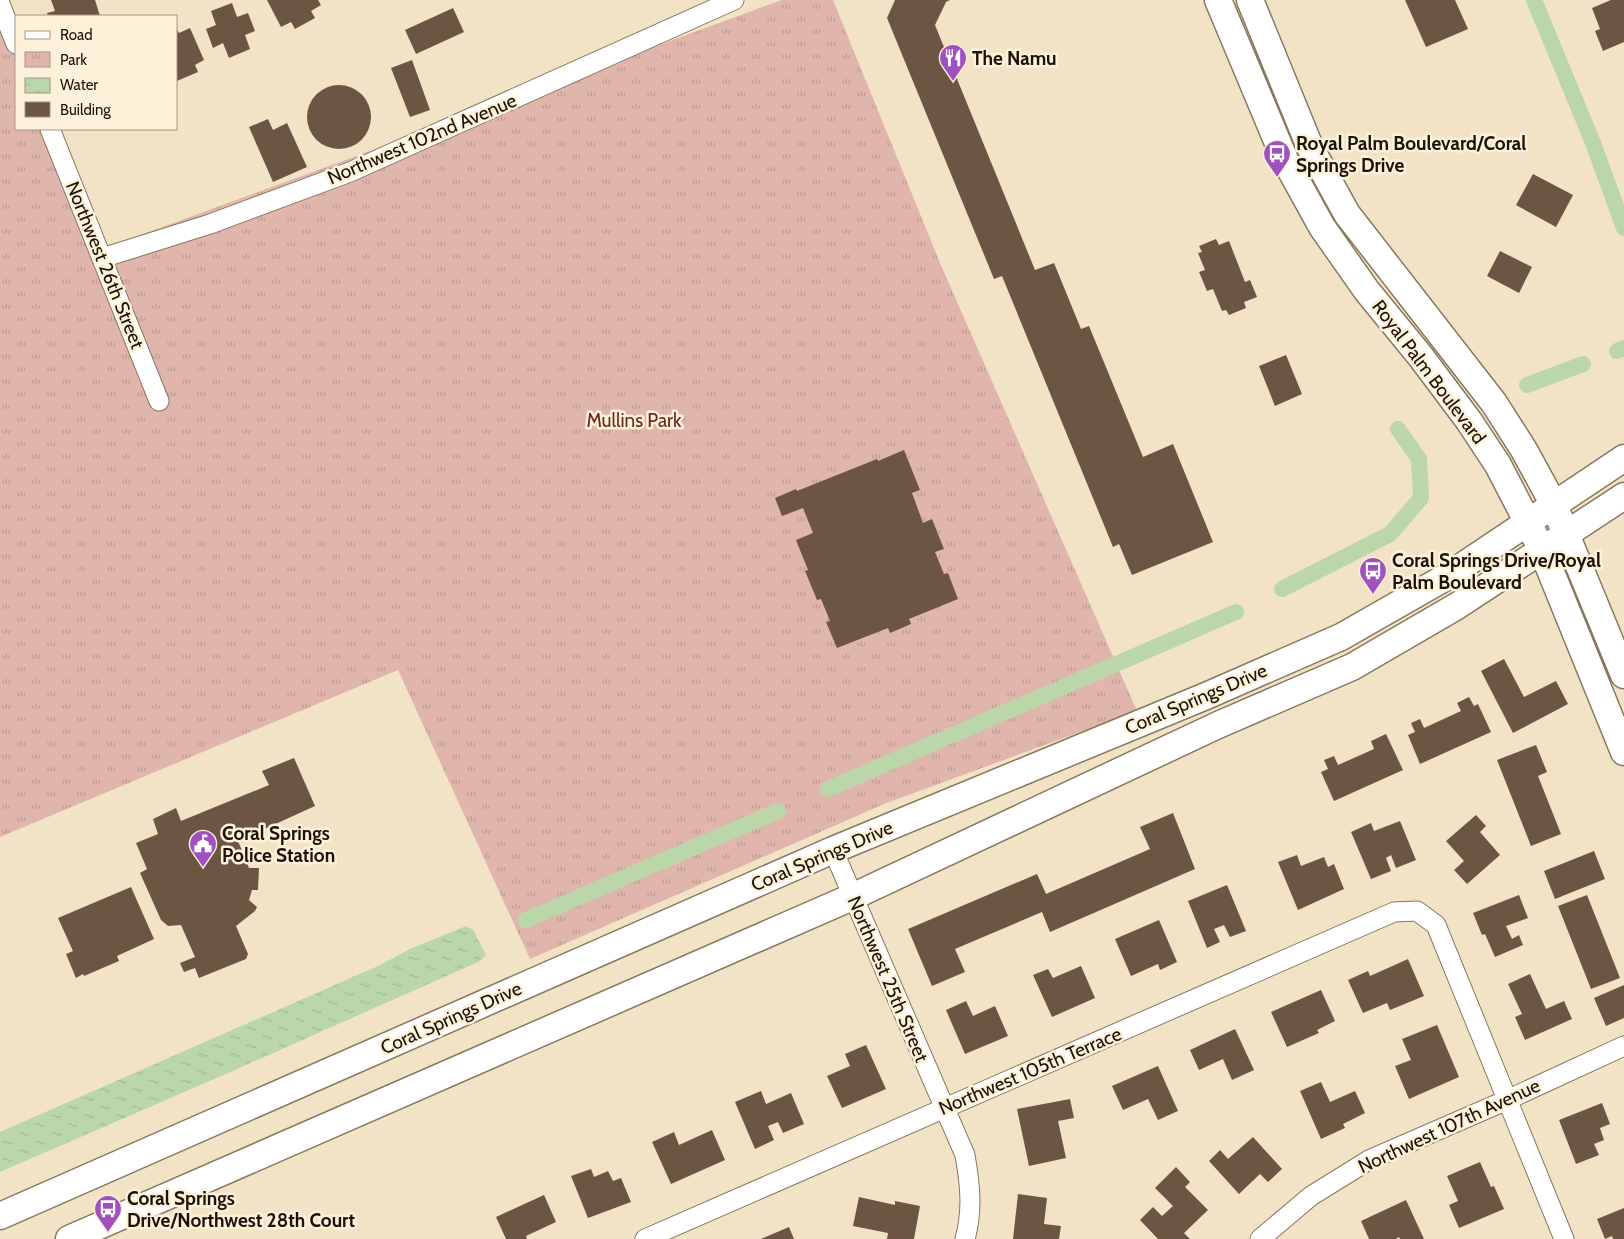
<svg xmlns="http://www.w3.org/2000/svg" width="1624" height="1239" font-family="Cabin,sans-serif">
	<defs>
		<pattern id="park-tufts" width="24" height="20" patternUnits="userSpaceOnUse" patternTransform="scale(1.25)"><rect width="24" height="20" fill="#e0b5ac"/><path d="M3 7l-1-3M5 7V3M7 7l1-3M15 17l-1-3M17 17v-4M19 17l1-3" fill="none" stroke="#c09b93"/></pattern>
		<pattern id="water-ripples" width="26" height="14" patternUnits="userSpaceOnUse" patternTransform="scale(1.25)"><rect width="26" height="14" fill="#bbd7a9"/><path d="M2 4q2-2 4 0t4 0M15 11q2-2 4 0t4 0" fill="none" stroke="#a0b890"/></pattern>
	</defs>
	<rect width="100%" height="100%" fill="#f3e3c6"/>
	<!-- park -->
	<path fill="url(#park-tufts)" d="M0 0 16 28V129H57L105 248 782 0H833L940 263 1137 711 884 804 530 959 398 670 0 837Z"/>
	<!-- water -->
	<path fill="url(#water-ripples)" d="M466 926 473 930 486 955 478 962 228 1073 0 1172V1132L378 966 410 949Z"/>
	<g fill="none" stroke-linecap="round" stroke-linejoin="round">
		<!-- canal -->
		<path stroke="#bbd7a9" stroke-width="16" d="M1534 0 1593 143 1624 228
			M1617 351 1624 348
			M1527 385 1583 364
			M1282 589 1390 534 1421 498 1419 459 1398 429
			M828 789 1236 612
			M526 920 778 811"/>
	</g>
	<!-- building -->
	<path fill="#6d5544" d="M51 0H95L100 16H48L47 13 55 11Z
		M267 0H318L321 5 311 11 315 18 295 29 291 22 281 27Z
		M895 0H950L946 2 935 25 1035 270 1054 263 1081 329 1089 326 1143 457 1173 444 1213 542 1132 575 1119 544 1113 547 1002 276 994 279 887 18Z
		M1405 0H1455L1468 29 1426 47Z
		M1611 0H1624V42L1603 51 1595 31 1600 29 1592 8Z
		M232 3 237 17 248 13 255 31 245 35 250 49 229 58 223 43 213 48 206 29 216 25 211 11Z
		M453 8 464 32 416 54 405 30Z
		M176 28 179 33 190 28 204 60 195 65 198 72 177 81Z
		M412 60 430 110 410 117 391 68Z
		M307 117a32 32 0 1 1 64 0a32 32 0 1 1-64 0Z
		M268 119 273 130 287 123 307 167 273 182 249 127Z
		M1533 174 1573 195 1556 227 1516 205Z
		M1216 239 1219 245 1229 241 1245 282 1250 280 1257 297 1244 302 1246 308 1229 315 1226 310 1222 311 1213 289 1207 291 1199 272 1205 270 1198 253 1202 252 1199 246Z
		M1500 251 1532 267 1519 293 1487 276Z
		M1286 355 1302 394 1275 406 1259 366Z
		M904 450 920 490 912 493 923 523 932 519 944 549 935 552 944 574 948 573 958 599 909 619 911 624 890 633 888 628 837 648 826 622 830 621 821 599 817 600 805 571 808 570 796 540 813 533 803 508 782 516 775 498 796 489 797 491 877 459 878 461Z
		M1504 659 1524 697 1556 681 1568 704 1513 733 1481 671Z
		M1469 697 1474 706 1478 704 1491 732 1420 764 1408 735 1415 732 1411 723 1420 719 1424 728 1461 711 1457 703Z
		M1386 734 1403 770 1334 801 1321 772 1328 769 1324 760 1334 756 1338 765 1374 749 1371 741Z
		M1536 745 1547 772 1538 776 1561 834 1531 846 1497 760Z
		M294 758 315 806 238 841 249 868H259L258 890H252L249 900 257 907 255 911 236 926 248 954 246 959 199 978 195 968 184 972 180 963 195 957 181 925 168 926 161 920 140 873 147 869 136 843 158 834 153 819 176 808 181 821 269 785 262 771Z
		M1173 813 1195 869 1050 932 1042 912 955 949 965 972 932 986 908 929 1037 874 1046 894 1150 849 1140 827Z
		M1476 815 1486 826 1480 832 1500 855 1467 884 1454 870 1464 861 1446 841Z
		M1400 821 1416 860 1396 868 1391 855 1386 858 1391 871 1371 879 1351 832 1371 823 1374 831Z
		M1594 851 1605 879 1555 899 1544 871Z
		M1297 855 1301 866 1324 857 1328 867 1334 864 1344 889 1298 910 1278 862Z
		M1227 885 1246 931 1230 937 1224 925 1214 929 1220 942 1207 948 1188 901Z
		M131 887 154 939 117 956 119 961 84 976 83 974 76 978 66 954 73 951 58 918Z
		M1519 895 1528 918 1506 926 1512 939 1519 935 1523 945 1495 957 1485 934 1482 935 1473 913Z
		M1587 895 1620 978 1591 989 1558 906Z
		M1159 920 1177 962 1160 970 1158 964 1131 976 1115 939Z
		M1408 959 1424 996 1390 1010 1387 1003 1363 1013 1348 980 1368 971 1370 976Z
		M1081 966 1095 998 1052 1017 1033 975 1048 969 1053 978Z
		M1530 974 1546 1009 1564 1001 1572 1019 1525 1040 1515 1017 1522 1014 1508 984Z
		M1624 985V1018L1606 1026 1594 998Z
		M1321 990 1335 1021 1317 1030 1319 1033 1287 1047 1271 1012Z
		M966 1001 973 1016 995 1006 1008 1036 965 1054 946 1010Z
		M1437 1025 1459 1077 1409 1099 1395 1066 1411 1060 1402 1039Z
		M1235 1029 1254 1070 1232 1080 1223 1059 1199 1070 1190 1050Z
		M866 1045 886 1089 842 1108 827 1076 850 1066 845 1054Z
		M1158 1066 1178 1111 1158 1120 1148 1099 1123 1110 1112 1086Z
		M1321 1082 1330 1102 1355 1091 1365 1113 1343 1124 1345 1128 1321 1139 1300 1091Z
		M761 1091 766 1104 791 1093 804 1124 783 1133 778 1122 768 1126 774 1140 755 1149 735 1102Z
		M1070 1099 1074 1118 1058 1121 1066 1158 1029 1166 1017 1109Z
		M1602 1103 1610 1124 1600 1128 1604 1140 1594 1144 1599 1155 1576 1164 1559 1120Z
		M712 1130 725 1160 671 1184 652 1142 674 1132 679 1145Z
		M1253 1137 1282 1169 1268 1182 1260 1174 1239 1194 1209 1161 1220 1150 1228 1159Z
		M1480 1162 1491 1187 1494 1186 1504 1209 1459 1228 1449 1205 1458 1201 1447 1176Z
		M1176 1167 1190 1182 1185 1187 1208 1210 1184 1233 1190 1239H1158L1140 1220 1153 1207 1162 1216 1173 1206 1155 1188Z
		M591 1169 594 1177 608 1171 613 1181 621 1178 631 1202 588 1218 571 1176Z
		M1018 1194 1047 1198 1044 1224 1061 1226 1059 1239H1013Z
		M544 1195 556 1222 526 1236 527 1239H506L496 1217Z
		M859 1197 895 1205V1201L920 1206 914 1239H887L888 1233 853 1226Z
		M1406 1200 1424 1239H1400L1399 1237 1396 1239H1369L1361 1221Z
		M1624 1208V1239H1613L1612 1236 1605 1239 1597 1219Z
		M789 1227 794 1239H761Z"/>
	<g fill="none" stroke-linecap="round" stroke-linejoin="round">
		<defs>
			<path id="street" d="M0 4 16 44
				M50 129 159 401
				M102 258 210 224 350 172 734 0
				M833 850 965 1155C970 1184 973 1210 965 1239
				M645 1239 1394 912 1417 911 1436 925 1564 1239
				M1260 1239 1311 1196 1369 1160 1507 1100 1624 1046"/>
			<path id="secondary" d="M1218 0 1285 160 1322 227 1367 291 1421 357 1469 421 1498 465 1542 550 1624 752
				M1250 0 1310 147 1347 214 1494 403 1524 450 1554 505 1624 675
				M0 1216 833 850 1206 696 1341 637 1446 577 1624 458
				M69 1239 852 897 1218 725 1352 667 1457 606 1624 496"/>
		</defs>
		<!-- street casing -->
		<use href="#street" stroke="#87785e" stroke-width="21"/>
		<!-- secondary casing -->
		<use href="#secondary" stroke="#87785e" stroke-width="29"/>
		<!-- street -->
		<use href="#street" stroke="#fff" stroke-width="19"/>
		<!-- secondary -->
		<use href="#secondary" stroke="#fff" stroke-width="26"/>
	</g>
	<!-- icons -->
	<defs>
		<symbol id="restaurant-pin" viewBox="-11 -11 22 30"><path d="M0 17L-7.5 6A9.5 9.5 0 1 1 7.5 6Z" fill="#a150c0" stroke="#fef1d9"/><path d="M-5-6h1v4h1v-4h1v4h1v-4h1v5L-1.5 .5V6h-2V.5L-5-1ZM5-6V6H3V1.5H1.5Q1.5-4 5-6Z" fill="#fff"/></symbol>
		<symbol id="bus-pin" viewBox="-11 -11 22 30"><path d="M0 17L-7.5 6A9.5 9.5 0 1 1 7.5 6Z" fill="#a150c0" stroke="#fef1d9"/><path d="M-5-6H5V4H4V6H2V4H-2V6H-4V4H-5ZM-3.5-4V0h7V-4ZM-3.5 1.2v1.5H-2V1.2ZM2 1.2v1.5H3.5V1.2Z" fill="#fff"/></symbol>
		<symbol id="civic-pin" viewBox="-11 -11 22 30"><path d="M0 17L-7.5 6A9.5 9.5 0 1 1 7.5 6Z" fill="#a150c0" stroke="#fef1d9"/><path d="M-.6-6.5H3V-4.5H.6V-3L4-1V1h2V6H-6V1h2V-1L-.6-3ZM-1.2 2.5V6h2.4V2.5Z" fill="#fff"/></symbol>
	</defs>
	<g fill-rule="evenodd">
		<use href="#restaurant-pin" x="937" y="42" width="32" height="43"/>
		<use href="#bus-pin" x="1261" y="138" width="32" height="43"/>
		<use href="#bus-pin" x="1357" y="555" width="32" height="43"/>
		<use href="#civic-pin" x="187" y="828" width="32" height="43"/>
		<use href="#bus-pin" x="92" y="1193" width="32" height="43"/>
	</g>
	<g text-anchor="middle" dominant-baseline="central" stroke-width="5" stroke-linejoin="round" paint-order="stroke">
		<!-- poi labels -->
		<g font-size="19" font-weight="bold" fill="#191309" stroke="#fef1d9" text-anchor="start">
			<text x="972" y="58">The Namu</text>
			<text x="1296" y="143">Royal Palm Boulevard/Coral<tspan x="1296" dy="22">Springs Drive</tspan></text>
			<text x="1392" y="560">Coral Springs Drive/Royal<tspan x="1392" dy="22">Palm Boulevard</tspan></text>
			<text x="222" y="833">Coral Springs<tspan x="222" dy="22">Police Station</tspan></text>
			<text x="127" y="1198">Coral Springs<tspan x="127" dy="22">Drive/Northwest 28th Court</tspan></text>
		</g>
		<!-- street labels -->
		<g font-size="19" fill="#191309" stroke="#fef1d9">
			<text transform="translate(422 139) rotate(-23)">Northwest 102nd Avenue</text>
			<text transform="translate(105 265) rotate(68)">Northwest 26th Street</text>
			<text transform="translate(1429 372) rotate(53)">Royal Palm Boulevard</text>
			<text transform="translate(1196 699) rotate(-23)">Coral Springs Drive</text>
			<text transform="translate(822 856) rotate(-23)">Coral Springs Drive</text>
			<text transform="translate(888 979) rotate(67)">Northwest 25th Street</text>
			<text transform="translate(451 1018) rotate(-24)">Coral Springs Drive</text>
			<text transform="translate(1030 1071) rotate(-23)">Northwest 105th Terrace</text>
			<text transform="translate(1449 1126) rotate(-25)">Northwest 107th Avenue</text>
		</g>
		<!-- park labels -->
		<g font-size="19" fill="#6a271c" stroke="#fef1d9">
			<text x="634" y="420">Mullins Park</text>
		</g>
	</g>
	<!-- legend -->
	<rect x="15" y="15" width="162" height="115" fill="#fef1d9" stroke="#a29886"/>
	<rect x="25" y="31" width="25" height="8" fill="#ffffff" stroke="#a29886"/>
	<text x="60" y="40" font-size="15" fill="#191309">Road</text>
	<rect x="25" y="52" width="25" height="15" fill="url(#park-tufts)" stroke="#a29886"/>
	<text x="60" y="65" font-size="15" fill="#191309">Park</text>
	<rect x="25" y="78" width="25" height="15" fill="url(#water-ripples)" stroke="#a29886"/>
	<text x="60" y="90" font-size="15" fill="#191309">Water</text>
	<rect x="25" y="102" width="25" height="15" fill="#6d5544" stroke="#a29886"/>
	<text x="60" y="115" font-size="15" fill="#191309">Building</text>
</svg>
